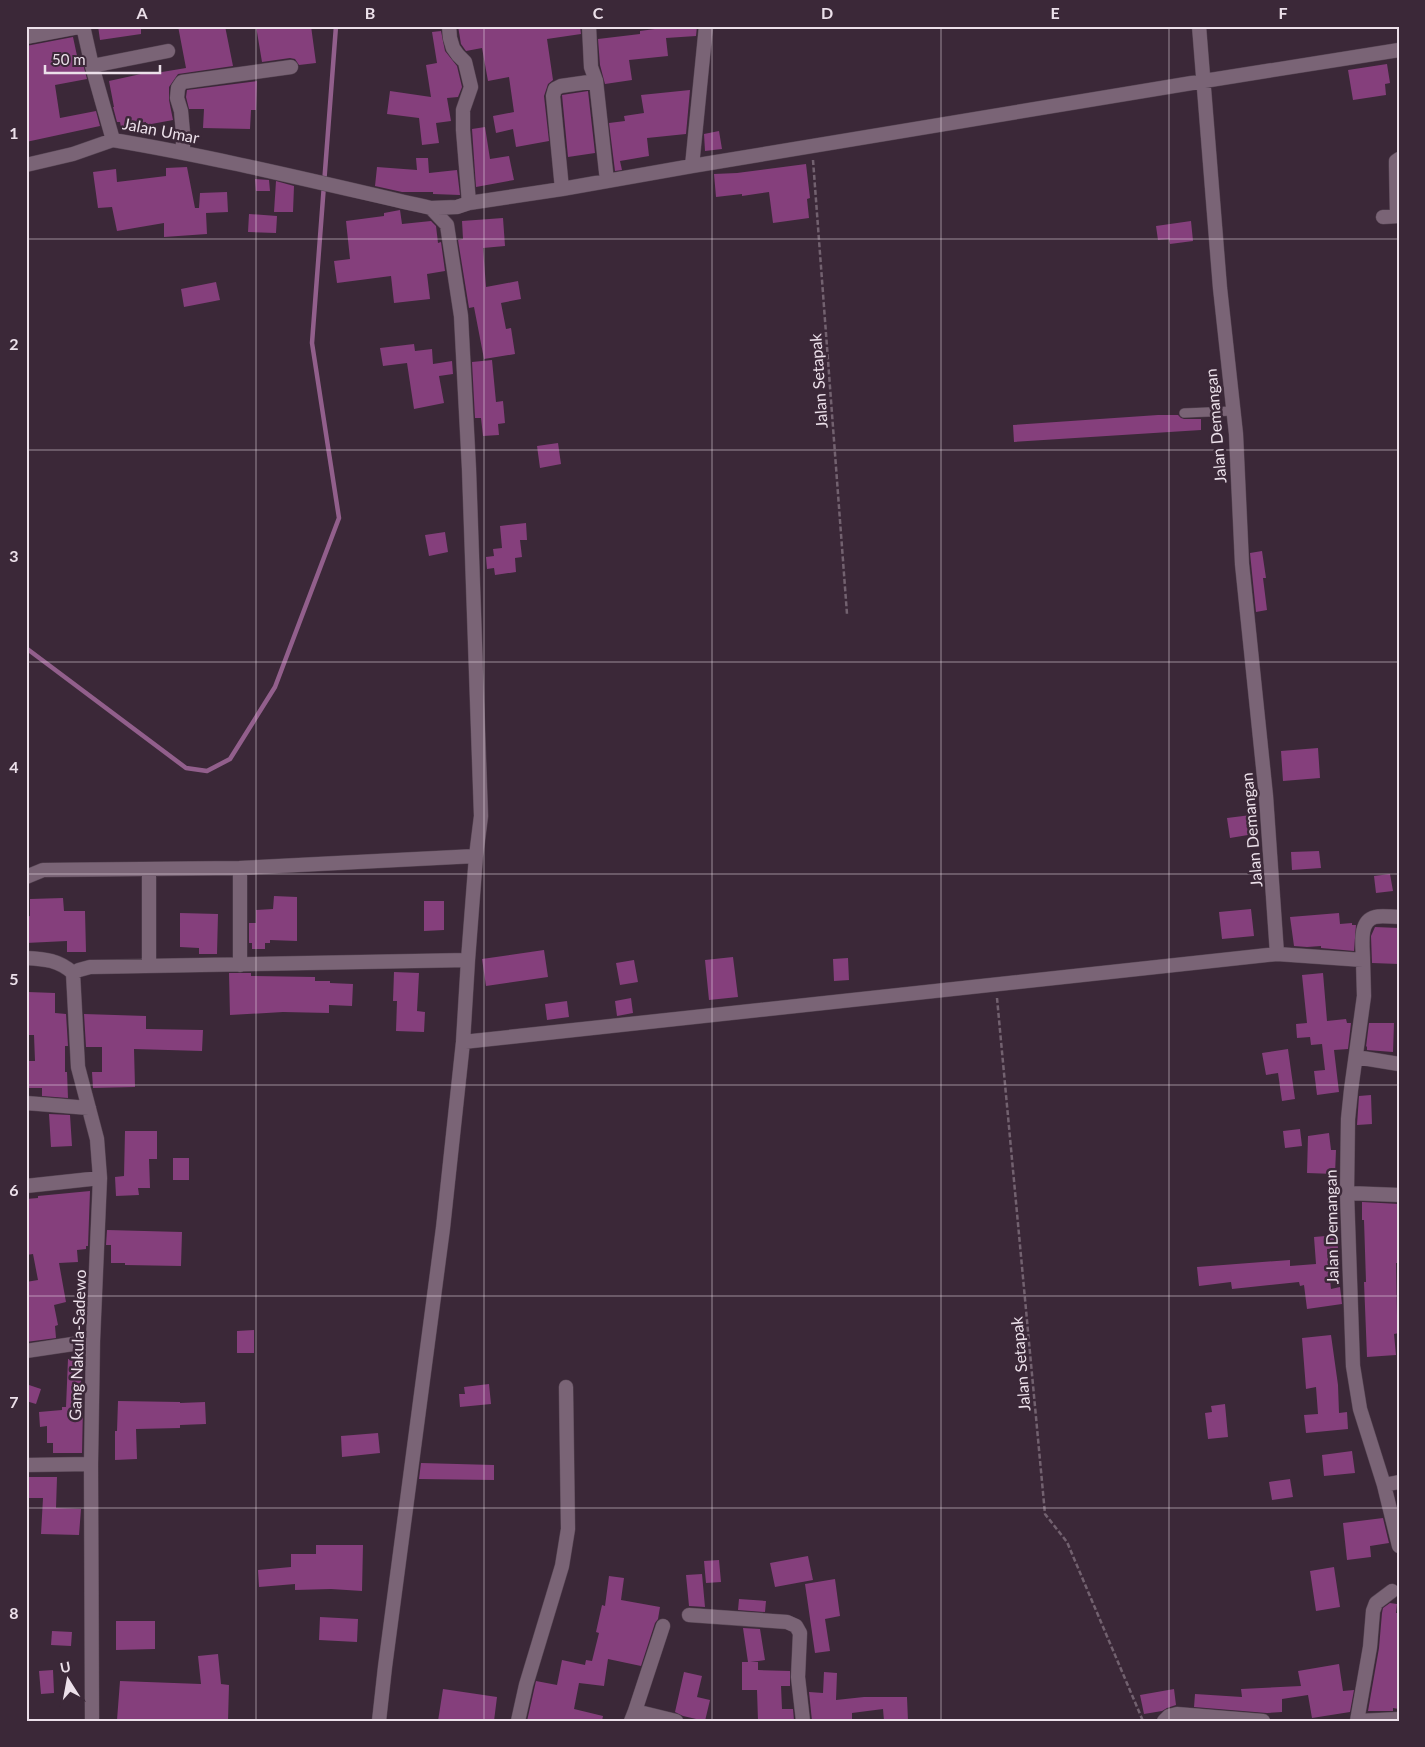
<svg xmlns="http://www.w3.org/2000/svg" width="1425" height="1747" font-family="Lato,sans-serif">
	<rect width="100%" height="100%" fill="#3b2838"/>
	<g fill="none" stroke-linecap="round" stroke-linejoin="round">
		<!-- stream -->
		<path stroke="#925f8c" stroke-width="4.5" d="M26 648 186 768 207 771 230 759 275 687 339 518 312 343 336 26"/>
	</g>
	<!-- building -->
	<path fill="#853f7c" d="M98 26H141V34L100 40Z
		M178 26H225L233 66 178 74 169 87V100L173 120 146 125V122L121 127 120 122H117L113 107H114L109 81 150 72V74L186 68Z
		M256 26H311L316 63 299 65 295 59 290 58 262 62Z
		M458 26H580L581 34 547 39 553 80 548 84 544 96 549 141 516 147 513 129 496 133 493 116 514 112 509 77 488 81 482 48 466 51 461 44Z
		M662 26H697L696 36 666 38 668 56 629 60 632 80 605 84 600 65 598 39 640 34V31L662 28Z
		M441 31 445 51 457 66 462 87 458 97 447 98 451 121 436 123 439 143 422 145 419 118 387 114 390 91 431 97 426 65 437 63 432 32Z
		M73 37 79 65 83 64 87 79 55 85 60 118 96 111 100 126 26 142V46Z
		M1387 64 1390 83 1385 84 1386 95 1353 100 1348 70Z
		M257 81 256 110H251L250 129 203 128 204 109H189L186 97 187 90Z
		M690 90 686 134 647 138 649 156 620 161 622 170 615 171 609 123 625 121 624 116 644 113 641 95Z
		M588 91 595 153 568 157 562 95Z
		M485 127 490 159 509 156 514 180 476 187 472 129Z
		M719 131 722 149 705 151 704 134Z
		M416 158H428L429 173 457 170 460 195 433 194V192H402L375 186 377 167 417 170Z
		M806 164 810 198 807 199 809 218 773 223 769 192 742 196V194L716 197 714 174 737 173Z
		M187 167 195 208H199L200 193 227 192 228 212 206 213 207 234 164 237V223L117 231 112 207 98 208 93 172 116 169 117 182 166 176V168Z
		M255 179 269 180 270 191H256Z
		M276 181 294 186 293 212H274Z
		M400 210 402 224 431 221 436 226 438 243 441 242 445 271 427 274 430 299 394 303 391 276 337 283 334 261 350 259 346 221 384 216V213Z
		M249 214 277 216 276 233 248 232Z
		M503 218 505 246 483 248 486 287 518 281 521 299 501 303 506 329 511 328 515 354 484 359 474 307 469 308 458 240 463 239 462 221Z
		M1191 221 1193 241 1170 244 1169 239 1158 240 1156 226Z
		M216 282 220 300 184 307 181 289Z
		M414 344 415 351 432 349 433 364 452 361 453 374 439 376 444 403 414 409 407 363 383 366 380 348Z
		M492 360 496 402 503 401 505 423 498 424 499 435 483 436 481 418H475L472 362Z
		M1158 415H1178L1181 418 1184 419H1201V430L1014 442 1013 425Z
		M558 443 561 464 540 468 537 446Z
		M526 523 527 540H520L522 557 515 558 516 572 495 575 494 568 487 569 486 557 494 556 493 549 502 548 500 526Z
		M445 532 448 552 429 556 425 535Z
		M1262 551 1266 578H1263L1267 610 1256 612 1250 553Z
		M1318 748 1320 778 1283 781 1281 751Z
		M1251 815 1254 834 1230 838 1227 818Z
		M1319 851 1321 868 1292 870 1291 852Z
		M1390 874 1393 891 1376 893 1374 876Z
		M274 896 297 897V941L270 940V943H265V949H252V943H249V923H256V910L273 909Z
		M63 898 64 911H85L86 952H67V941L26 943V917L30 916V899Z
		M424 901H444V930L424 931Z
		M1251 909 1254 936 1222 939 1219 912Z
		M180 913 218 914 217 954H199V948L180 947Z
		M1339 913 1340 924 1352 923V925H1356L1354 951 1321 948V946L1307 947 1294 946 1290 917Z
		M1375 927 1399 928V964L1372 963 1371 936Z
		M544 950 548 977 486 986 482 959Z
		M733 957 738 997 709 1000 705 960Z
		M848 958 849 980 834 981 833 959Z
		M634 960 638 982 620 985 616 963Z
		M394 972 419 973 417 1011 425 1012 424 1032 396 1031 397 1001H393Z
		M229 973H251V976L315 977V981H330V983L353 984 352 1006 329 1005V1013L283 1012 230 1015Z
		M1323 973 1327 1021 1346 1019 1347 1023H1351L1348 1049 1334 1050 1339 1092 1317 1095 1314 1071 1325 1070 1322 1044 1311 1045 1310 1037 1297 1038 1296 1024 1307 1023 1302 975Z
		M28 992 55 993V1013L66 1014 68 1046H65V1072H67L68 1098 42 1096V1088H26V1061H35L34 1035H26Z
		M631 998 633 1013 617 1016 615 1001Z
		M567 1001 569 1017 547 1020 545 1004Z
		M84 1014 146 1016V1029L203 1030 202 1051 134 1049 135 1087 93 1088 92 1072H102V1047H86Z
		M1369 1023H1394L1393 1052 1367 1050V1046L1366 1047Z
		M1288 1049 1295 1099 1282 1101 1278 1073 1266 1075 1262 1053Z
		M1371 1095 1372 1124 1357 1125 1359 1096Z
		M49 1114 70 1115 72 1146 51 1147Z
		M1300 1129 1302 1146 1285 1148 1283 1131Z
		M125 1131H157V1159H149L150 1188H138L139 1195 116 1196 115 1177 124 1176Z
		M1329 1133 1331 1150H1336L1335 1174 1307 1173 1308 1136Z
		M173 1158H189V1180H173Z
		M90 1191 88 1246H86V1249L77 1250 78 1262 59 1263 66 1302 54 1305 58 1325 55 1326 56 1338 26 1342V1282L38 1280 33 1254 26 1255V1199L38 1198V1196Z
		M1362 1202 1399 1204V1263H1396L1397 1315H1399V1333L1394 1334 1396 1355 1367 1357 1364 1282H1366L1364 1220H1362Z
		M107 1230 182 1232 181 1266 125 1265V1263H111V1245H106Z
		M1337 1235 1338 1248 1327 1249 1331 1289 1340 1287 1342 1304 1307 1309 1304 1285 1300 1286 1299 1282 1232 1289 1231 1282 1199 1286 1197 1267 1290 1260V1266L1316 1264 1314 1237Z
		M254 1330V1353H237V1331Z
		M1331 1335 1338 1385 1339 1413 1347 1412 1348 1429 1306 1433 1304 1415 1318 1414 1316 1387 1306 1389 1302 1338Z
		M68 1359 82 1360 80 1407H83L82 1453H53V1443H47V1426L40 1427 39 1412 62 1410V1407H66Z
		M26 1384 41 1389 36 1404 26 1401Z
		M489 1384 491 1404 460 1407 459 1394H465L464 1387Z
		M118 1401 180 1402V1403L205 1402 206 1424 180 1425V1428L136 1429 137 1459 115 1460V1431H117Z
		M1225 1404 1228 1437 1208 1439 1205 1413 1212 1412 1211 1406Z
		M378 1433 380 1453 342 1457 341 1436Z
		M1352 1451 1355 1473 1324 1476 1322 1455Z
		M421 1463 494 1465V1480L419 1479Z
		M26 1477H57L56 1508 81 1509 79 1535 41 1534 43 1498H26Z
		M1290 1479 1293 1497 1272 1500 1269 1482Z
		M1383 1518 1389 1543 1370 1546 1371 1557 1347 1560 1343 1523Z
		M316 1545H363L362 1591 331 1589 295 1590V1584L259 1587 258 1570 291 1567V1554H316Z
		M808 1556 813 1580 775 1587 770 1563Z
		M719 1560 721 1582 706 1583 704 1561Z
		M1334 1567 1340 1607 1316 1611 1310 1571Z
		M702 1574 705 1607 689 1606 686 1575Z
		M609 1576 624 1578 621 1600 660 1607 658 1619 655 1623 641 1666 608 1659 604 1686 579 1683 574 1709 603 1716 602 1721H527L536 1681 557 1685 562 1660 585 1665 586 1660 592 1661 599 1633 596 1632 602 1605 605 1606Z
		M835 1579 840 1616 825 1619 830 1651 815 1653 805 1584Z
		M739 1599 766 1601 765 1612 738 1610Z
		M1390 1603 1397 1604 1396 1613H1399V1709L1393 1708V1711H1368L1379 1648 1382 1613 1383 1608Z
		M320 1617 358 1619 357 1642 319 1640Z
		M116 1621H155V1649L116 1650Z
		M743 1628 760 1629 765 1660 750 1662H758V1670L790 1671V1686H781L782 1709H793L794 1721H758L757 1690H742V1662H748Z
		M52 1631 72 1632 71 1646 51 1645Z
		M218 1654 221 1684 229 1685 228 1721 117 1720 120 1681 201 1684 198 1656Z
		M1339 1664 1343 1691 1354 1690 1350 1712 1312 1718 1308 1695 1282 1699V1712L1267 1713 1194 1707 1195 1694 1242 1697 1241 1689 1301 1686 1298 1671Z
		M53 1670 54 1693 41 1694 39 1671Z
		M684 1672 702 1676 697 1697 710 1700 705 1721 683 1716 675 1712Z
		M824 1672 837 1673 836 1700 864 1697H907L908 1721H884L883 1709 852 1713V1721H812L809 1692 823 1693Z
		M443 1689 497 1697 494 1721H438Z
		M1174 1689 1176 1705 1167 1708 1162 1711 1144 1714 1140 1695Z"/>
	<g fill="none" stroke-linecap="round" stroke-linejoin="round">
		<defs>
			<path id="service" d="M1184 413 1233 411"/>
			<path id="minor" d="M83 26 92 66 113 140C220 158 325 184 431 208L457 207 469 203 562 189 692 166 1204 81 1399 50
				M449 26 450 38 453 48 458 55 465 62 471 87 463 110V130L469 203
				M589 26 591 67 596 81 607 181
				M1199 26 1220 288 1236 434 1242 564 1266 796 1277 954 1363 960 1364 996 1351 1090 1348 1119 1347 1193 1353 1366 1360 1409 1384 1485 1399 1546
				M26 37 84 26
				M92 66 168 51
				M183 152V133L181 111 177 98 178 88 182 82 291 67
				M26 165 73 154 113 140
				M692 166 706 26
				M562 189 553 96 555 89 561 86 596 81
				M1397 216 1396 166V161L1399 159
				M1383 217 1399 216
				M26 877 43 870 240 868
				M26 958C45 959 59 960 73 973L79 970 90 967 468 960
				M1363 960C1363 947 1358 921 1375 917 1382 915 1391 917 1399 917
				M240 965V868L476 856
				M149 966V870
				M73 973 78 1067 97 1139 100 1178 93 1341 91 1464 92 1721
				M463 1042 1277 954
				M1356 1057 1399 1064
				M26 1103 89 1108
				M26 1186 100 1178
				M1347 1193 1399 1195
				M26 1351 93 1341
				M26 1465 91 1464
				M1384 1485 1399 1482
				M689 1615 787 1622 796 1626 800 1633 798 1677 803 1721
				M635 1711 663 1626
				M379 1721 385 1667 443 1228 463 1042 468 960 476 856 481 816 469 469 461 316 447 225 431 208
				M518 1721 526 1685 562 1566 568 1529 566 1387
				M631 1721 635 1711 676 1721
				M1164 1721 1169 1716 1177 1714 1263 1721
				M1357 1721 1370 1647 1373 1611 1376 1603 1392 1591
				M1359 1721 1399 1719"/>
		</defs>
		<!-- service casing -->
		<use href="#service" stroke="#574654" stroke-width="10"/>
		<!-- minor casing -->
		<use href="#minor" stroke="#574654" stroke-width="15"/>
		<!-- path -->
		<path stroke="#72616f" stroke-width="2.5" stroke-dasharray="5 2.5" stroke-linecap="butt" d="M813 160 847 614
			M997 998 1045 1514 1067 1542 1143 1721"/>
		<!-- service -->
		<use href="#service" stroke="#7a6476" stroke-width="9"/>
		<!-- minor -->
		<use href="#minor" stroke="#7a6476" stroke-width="14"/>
	</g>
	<!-- grid -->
	<path fill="none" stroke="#ece0ea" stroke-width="1" stroke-opacity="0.55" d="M256 26V1721M484 26V1721M712 26V1721M941 26V1721M1169 26V1721M26 239H1399M26 450H1399M26 662H1399M26 874H1399M26 1085H1399M26 1296H1399M26 1508H1399"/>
	<g text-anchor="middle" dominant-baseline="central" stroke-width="5" stroke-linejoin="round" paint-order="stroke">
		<!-- street labels -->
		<g font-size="16" fill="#ece0ea" stroke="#3b2838">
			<text transform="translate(161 130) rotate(11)">Jalan Umar</text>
			<text transform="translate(818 381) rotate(-94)">Jalan Setapak</text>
			<text transform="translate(1215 426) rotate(-95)">Jalan Demangan</text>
			<text transform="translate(1251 830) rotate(-95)">Jalan Demangan</text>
			<text transform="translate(1331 1227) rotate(-91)">Jalan Demangan</text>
			<text transform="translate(77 1345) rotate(-88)">Gang Nakula-Sadewo</text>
			<text transform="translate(1020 1364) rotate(-95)">Jalan Setapak</text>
		</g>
	</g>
	<!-- border -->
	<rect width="1425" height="1747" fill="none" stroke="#3b2838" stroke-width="55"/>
	<!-- north arrow -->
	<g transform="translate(68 1680) rotate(349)" stroke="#3b2838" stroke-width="4" paint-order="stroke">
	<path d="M0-4L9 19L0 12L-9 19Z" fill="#ece0ea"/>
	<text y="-8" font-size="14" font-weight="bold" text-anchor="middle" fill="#ece0ea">U</text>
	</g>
	<!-- scale -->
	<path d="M45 65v8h115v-8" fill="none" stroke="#ece0ea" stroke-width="2.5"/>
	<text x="52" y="65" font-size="15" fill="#ece0ea" stroke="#3b2838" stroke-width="4" paint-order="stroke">50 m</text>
	<rect x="28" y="28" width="1370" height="1692" fill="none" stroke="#ece0ea" stroke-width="2"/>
	<g font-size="16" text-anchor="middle" font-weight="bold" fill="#ece0ea">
		<text x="142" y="19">A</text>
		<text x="370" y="19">B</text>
		<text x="598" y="19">C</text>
		<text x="827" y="19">D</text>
		<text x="1055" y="19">E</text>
		<text x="1283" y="19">F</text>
		<text x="14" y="139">1</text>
		<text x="14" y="350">2</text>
		<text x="14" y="562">3</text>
		<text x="14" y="773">4</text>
		<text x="14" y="985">5</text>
		<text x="14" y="1196">6</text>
		<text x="14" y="1408">7</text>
		<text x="14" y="1619">8</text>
	</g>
</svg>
